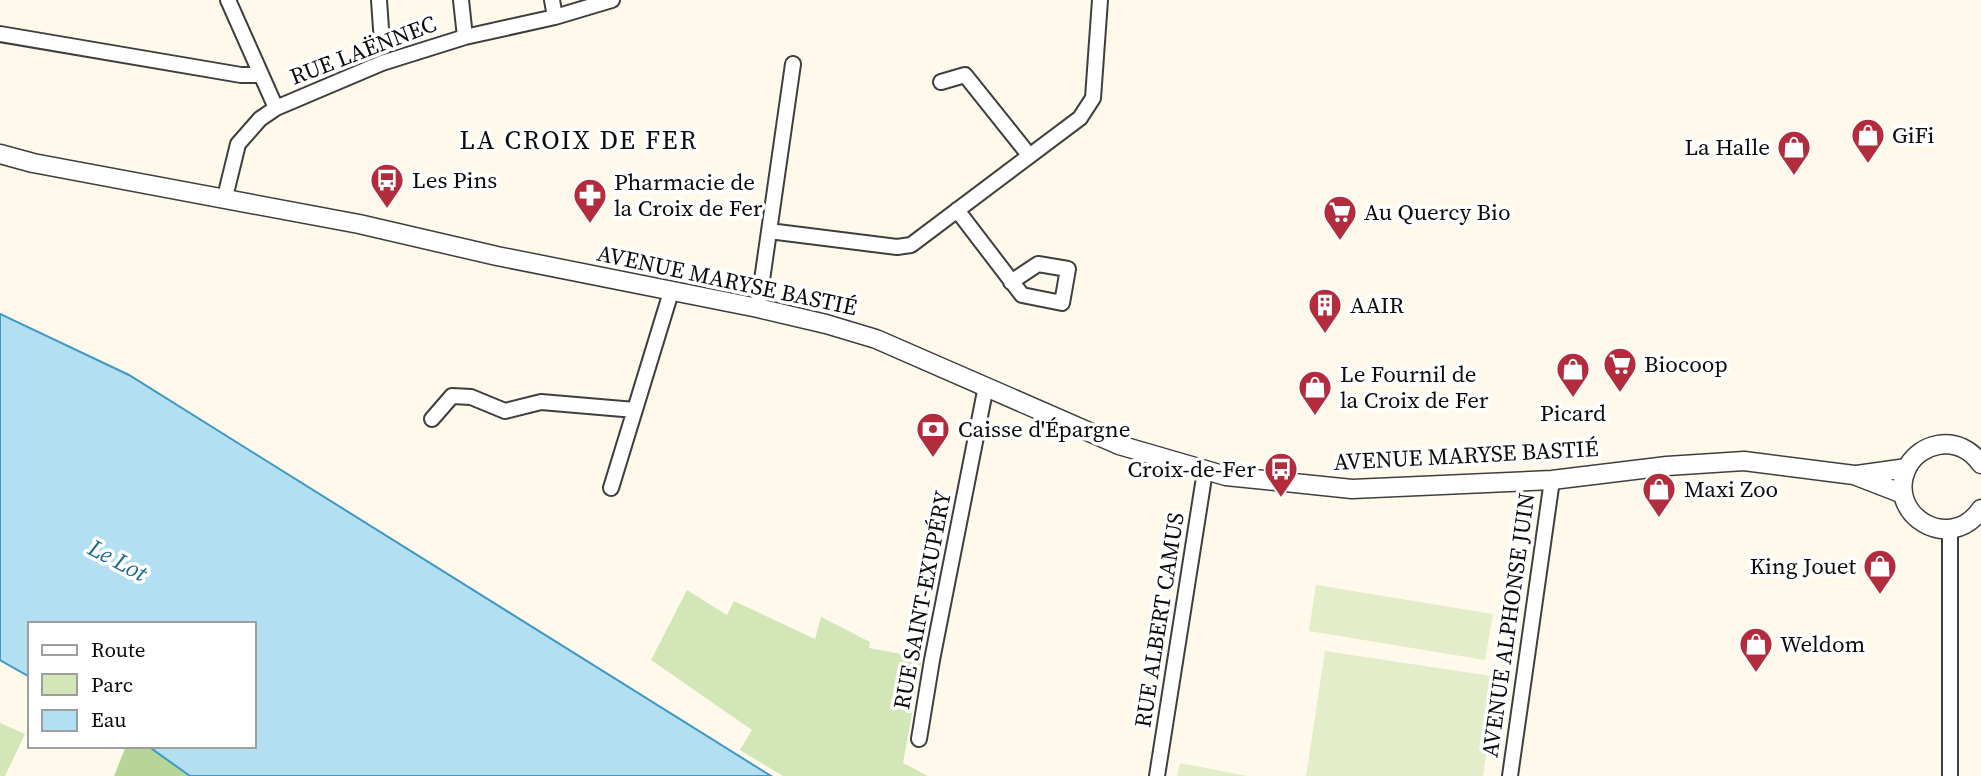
<svg xmlns="http://www.w3.org/2000/svg" width="1981" height="776" font-family="'Source Serif 4',serif">
	<rect width="100%" height="100%" fill="#fef9eb"/>
	<!-- green -->
	<path fill="#d3e6b7" d="M687 590 727 615 734 601 815 639 821 617 870 642 869 648 922 658 903 763 928 776H783L740 750 752 730 651 660Z
		M0 723 25 734 5 776H0Z"/>
	<!-- forest -->
	<path fill="#b8d598" d="M126 746H148L190 776H114Z"/>
	<!-- pitch -->
	<path fill="#e3edc9" d="M1316 585 1493 614 1485 660 1309 631Z
		M1325 651 1498 677 1483 776H1306Z
		M1180 763 1247 776H1177Z"/>
	<!-- water -->
	<path fill="#b3dff2" stroke="#3f99c5" stroke-width="2" d="M0 314 129 375 771 776H190L148 746H254V624H30V677L0 660Z"/>
	<g fill="none" stroke-linecap="round" stroke-linejoin="round">
		<defs>
			<path id="minor" d="M228 0 276 108
				M379 0 382 43
				M461 0 465 37
				M552 0 555 17
				M0 34 241 75H261
				M941 82 965 75 1029 155
				M225 197 238 144 260 119 276 108 382 63 465 37 555 17 612 0
				M957 210 1022 295 1062 303 1068 269 1038 264 1011 282
				M769 231 897 247 911 245 1080 118 1093 98 1100 0
				M758 308 793 64
				M432 419 452 396 471 397 505 411 541 402 635 410
				M611 488 671 292
				M1950 529V776
				M919 739 932 660 986 386
				M1157 776 1205 471
				M1510 776 1552 480"/>
			<path id="tertiary" d="M0 154 33 163 359 224 497 256 758 308 826 324 876 339 1119 445 1226 476 1352 489 1552 480 1667 466 1744 461 1854 475 1903 494
				M1981 464C1971 450 1956 442 1938 445 1926 447 1914 455 1908 466 1883 514 1950 555 1981 509
				M1857 475 1907 468"/>
		</defs>
		<!-- minor casing -->
		<use href="#minor" stroke="#3f3f3f" stroke-width="18"/>
		<!-- tertiary casing -->
		<use href="#tertiary" stroke="#3f3f3f" stroke-width="21"/>
		<!-- minor -->
		<use href="#minor" stroke="#fff" stroke-width="14"/>
		<!-- tertiary -->
		<use href="#tertiary" stroke="#fff" stroke-width="18"/>
	</g>
	<!-- icons -->
	<defs>
		<symbol id="shop-pin" viewBox="-11 -11 22 30"><path d="M0 17L-7.5 6A9.5 9.5 0 1 1 7.5 6Z" fill="#b32c3d" stroke="#fff"/><path d="M-5-2.5h2.3a2.7 3.5 0 0 1 5.4 0H5L5.5 6h-11ZM-1.5-2.5h3a1.5 2.3 0 0 0-3 0Z" fill="#fff"/></symbol>
		<symbol id="bus-pin" viewBox="-11 -11 22 30"><path d="M0 17L-7.5 6A9.5 9.5 0 1 1 7.5 6Z" fill="#b32c3d" stroke="#fff"/><path d="M-5-6H5V4H4V6H2V4H-2V6H-4V4H-5ZM-3.5-4V0h7V-4ZM-3.5 1.2v1.5H-2V1.2ZM2 1.2v1.5H3.5V1.2Z" fill="#fff"/></symbol>
		<symbol id="pharmacy-pin" viewBox="-11 -11 22 30"><path d="M0 17L-7.5 6A9.5 9.5 0 1 1 7.5 6Z" fill="#b32c3d" stroke="#fff"/><path d="M-2-6h4v4h4v4h-4v4h-4v-4h-4v-4h4Z" fill="#fff"/></symbol>
		<symbol id="supermarket-pin" viewBox="-11 -11 22 30"><path d="M0 17L-7.5 6A9.5 9.5 0 1 1 7.5 6Z" fill="#b32c3d" stroke="#fff"/><path d="M-6-5.5h2.5l.6 2H6L4.5 2H-2.5L-4.4-4H-6ZM-1.5 3.2a1.3 1.3 0 1 0 .1 0ZM3 3.2a1.3 1.3 0 1 0 .1 0Z" fill="#fff"/></symbol>
		<symbol id="building-pin" viewBox="-11 -11 22 30"><path d="M0 17L-7.5 6A9.5 9.5 0 1 1 7.5 6Z" fill="#b32c3d" stroke="#fff"/><path d="M-4-6H4V6H1V3H-1V6H-4ZM-2.5-4.3h1.7v1.8h-1.7ZM.8-4.3h1.7v1.8H.8ZM-2.5-1h1.7V.8h-1.7ZM.8-1h1.7V.8H.8Z" fill="#fff"/></symbol>
		<symbol id="bank-pin" viewBox="-11 -11 22 30"><path d="M0 17L-7.5 6A9.5 9.5 0 1 1 7.5 6Z" fill="#b32c3d" stroke="#fff"/><path d="M-6-4H6V4H-6ZM0-2.3a2.3 2.3 0 1 0 0 4.6a2.3 2.3 0 1 0 0-4.6Z" fill="#fff"/></symbol>
	</defs>
	<g fill-rule="evenodd">
		<use href="#shop-pin" x="1849" y="116" width="38" height="52"/>
		<use href="#shop-pin" x="1775" y="128" width="38" height="52"/>
		<use href="#bus-pin" x="368" y="161" width="38" height="52"/>
		<use href="#pharmacy-pin" x="571" y="176" width="38" height="52"/>
		<use href="#supermarket-pin" x="1321" y="193" width="38" height="52"/>
		<use href="#building-pin" x="1306" y="286" width="38" height="52"/>
		<use href="#supermarket-pin" x="1601" y="345" width="38" height="52"/>
		<use href="#shop-pin" x="1554" y="350" width="38" height="52"/>
		<use href="#shop-pin" x="1296" y="368" width="38" height="52"/>
		<use href="#bank-pin" x="914" y="410" width="38" height="52"/>
		<use href="#bus-pin" x="1262" y="450" width="38" height="52"/>
		<use href="#shop-pin" x="1640" y="470" width="38" height="52"/>
		<use href="#shop-pin" x="1861" y="547" width="38" height="52"/>
		<use href="#shop-pin" x="1737" y="625" width="38" height="52"/>
	</g>
	<g text-anchor="middle" dominant-baseline="central" stroke-width="7" stroke-linejoin="round" paint-order="stroke">
		<!-- street labels -->
		<g font-size="23" fill="#0c0c0c" stroke="#fff">
			<text transform="translate(363 50) rotate(-21)">RUE LAËNNEC</text>
			<text transform="translate(727 280) rotate(12)">AVENUE MARYSE BASTIÉ</text>
			<text transform="translate(1466 455) rotate(-3)">AVENUE MARYSE BASTIÉ</text>
			<text transform="translate(922 600) rotate(-79)">RUE SAINT-EXUPÉRY</text>
			<text transform="translate(1159 620) rotate(-81)">RUE ALBERT CAMUS</text>
			<text transform="translate(1508 625) rotate(-82)">AVENUE ALPHONSE JUIN</text>
		</g>
		<!-- poi labels -->
		<g font-size="23" fill="#0c0c0c" stroke="#fff" text-anchor="start">
			<text x="1892" y="135">GiFi</text>
			<text x="1770" y="147" text-anchor="end">La Halle</text>
			<text x="412" y="180">Les Pins</text>
			<text x="614" y="182">Pharmacie de<tspan x="614" dy="26">la Croix de Fer</tspan></text>
			<text x="1364" y="212">Au Quercy Bio</text>
			<text x="1350" y="305">AAIR</text>
			<text x="1644" y="364">Biocoop</text>
			<text x="1340" y="374">Le Fournil de<tspan x="1340" dy="26">la Croix de Fer</tspan></text>
			<text x="1573" y="413" text-anchor="middle">Picard</text>
			<text x="958" y="429">Caisse d'Épargne</text>
			<text x="1256" y="469" text-anchor="end">Croix-de-Fer</text>
			<text x="1684" y="489">Maxi Zoo</text>
			<text x="1856" y="566" text-anchor="end">King Jouet</text>
			<text x="1780" y="644">Weldom</text>
		</g>
		<!-- water labels -->
		<g font-size="24" font-style="italic" fill="#1d6a95" stroke="#fff">
			<text transform="translate(118 560) rotate(28)">Le Lot</text>
		</g>
		<!-- quarter labels -->
		<g font-size="26" letter-spacing="2" fill="#0c0c0c" stroke="#fff">
			<text x="579" y="140">LA CROIX DE FER</text>
		</g>
	</g>
	<!-- legend -->
	<rect x="28" y="622" width="228" height="126" fill="#ffffff" stroke="#9e9e9e" stroke-width="2"/>
	<rect x="42" y="645" width="35" height="10" fill="#ffffff" stroke="#9e9e9e" stroke-width="2"/>
	<text x="91" y="657" font-size="21" fill="#0c0c0c">Route</text>
	<rect x="42" y="674" width="35" height="21" fill="#d3e6b7" stroke="#9e9e9e" stroke-width="2"/>
	<text x="91" y="692" font-size="21" fill="#0c0c0c">Parc</text>
	<rect x="42" y="710" width="35" height="21" fill="#b3dff2" stroke="#9e9e9e" stroke-width="2"/>
	<text x="91" y="727" font-size="21" fill="#0c0c0c">Eau</text>
</svg>
